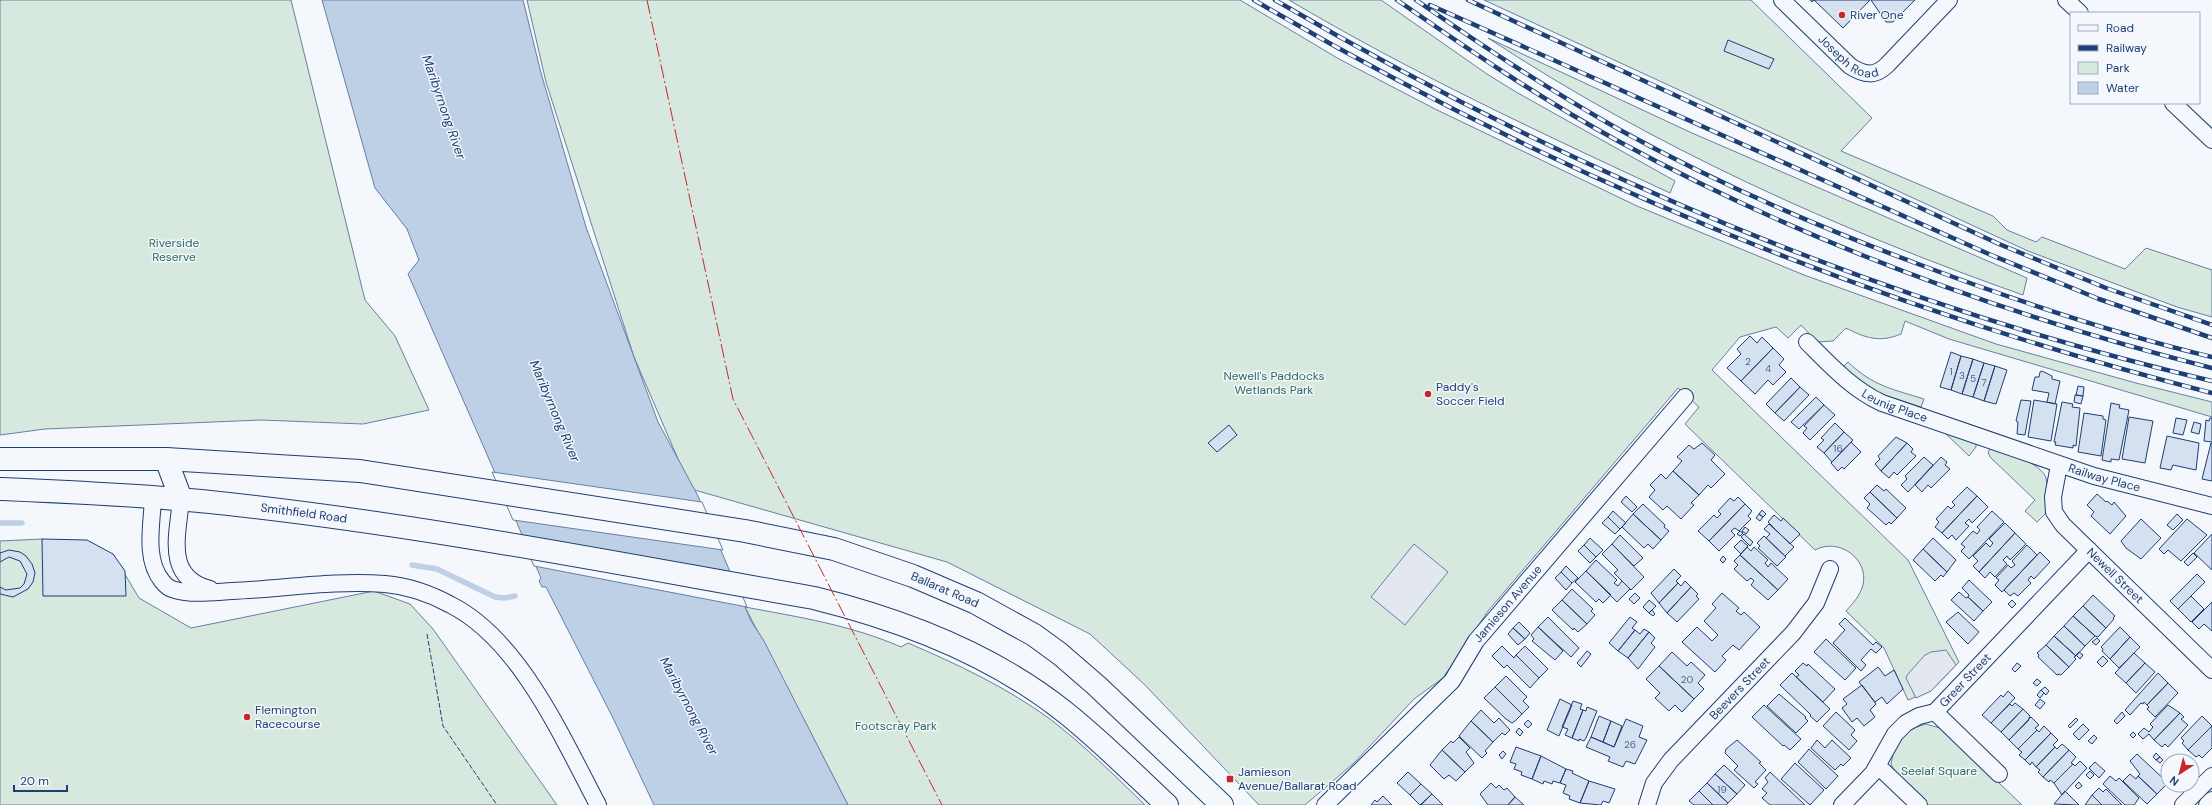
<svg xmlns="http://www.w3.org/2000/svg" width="2212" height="805" font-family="'DM Sans',sans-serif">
	<rect width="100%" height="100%" fill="#f4f7fb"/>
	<!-- green -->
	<path fill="#d7e8df" stroke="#687fa3" d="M0 0H291L365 300 395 336 429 410 363 424 261 420 45 429 0 435Z
		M527 0H1240L1339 59 1435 109 1637 206 1804 275 1996 344 2136 383 2212 402V417L1949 339 1905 321 1901 334C1880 343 1865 338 1846 328L1833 341 1817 342 1801 325 1788 338 1776 327 1740 337 1712 370 1908 560 1959 662 1931 691 1908 700 1884 648 1846 611C1853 603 1860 596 1863 585 1869 559 1839 537 1815 550L1685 424 1699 407 1678 388 1488 611 1443 678 1414 699 1354 763 1305 805H1259L1145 685 1090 634 947 562 691 489 634 357 546 82Z
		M1289 0H1381L1487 74 1516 92 1675 181 1670 193C1541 133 1412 73 1289 0Z
		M1484 0H1751L1872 118 1841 151 1993 216 2007 230 2036 242 2042 237 2125 269 2146 248 2212 270V317L2177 307 2028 251Z
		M1488 38 1692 133 2027 278 2023 295C1836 229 1654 147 1488 38Z
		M1848 362C1873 386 1892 389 1924 399L1921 407 1869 390 1843 367Z
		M1944 432 1976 443V447L1969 456Z
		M1990 449C2004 451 2042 463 2046 478 2049 489 2043 500 2047 512L2037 522 2025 511 2035 500 1990 457 1988 452Z
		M42 539 113 554 139 598 191 628 374 591 410 604 433 629 557 805H0V541Z
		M745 607C798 617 851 625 901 647L908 643C957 664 1006 687 1050 719 1084 745 1114 775 1145 805H848Z
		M1926 724 1943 729 2022 805H1926L1897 777 1891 764 1895 744 1907 730Z"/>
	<!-- parking -->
	<path fill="#e3e8f0" stroke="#687fa3" d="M1414 544 1448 572 1405 625 1371 597Z
		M1946 650 1956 665 1931 691 1916 698 1906 678 1908 674 1925 655 1931 652Z"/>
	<!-- water -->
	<path fill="#bed0e5" stroke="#687fa3" d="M322 0H523L541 73 586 227 658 422 697 494 751 621 764 641 848 805H654L613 718 546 587H542L539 581 541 578 408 274 419 260 407 229 375 188Z"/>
	<!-- pier -->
	<path fill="#f4f7fb" stroke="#687fa3" d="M492 472 702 502 723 550 513 520Z
		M520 536 733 573 747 607 534 566Z"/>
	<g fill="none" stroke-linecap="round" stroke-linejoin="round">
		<!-- stream -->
		<path stroke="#bed0e5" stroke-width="5.5" d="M0 523H22
			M412 565 437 569 495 597 504 598 515 596"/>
	</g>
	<!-- building -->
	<path fill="#d5e0f0" stroke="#1d3f73" d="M1810 0H1870L1843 28 1814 0 1812 2Z
		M1871 0H1915L1893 22H1886Z
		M1728 40 1774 59 1769 69 1724 51Z
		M1750 336 1757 343 1762 337 1773 348 1741 381 1727 368 1741 354 1737 349Z
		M1773 348 1784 359 1779 365 1786 372 1773 385 1768 380 1755 394 1741 381Z
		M1951 352 1961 356 1951 390 1940 387Z
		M1961 356 1973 359 1962 394 1951 390Z
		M1973 359 1984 363 1973 397 1962 394Z
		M1984 363 1995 366 1984 401 1973 397Z
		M1995 366 2007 370 1996 404 1984 401Z
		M2042 371 2052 376V379L2060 381 2055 404 2047 402 2049 393 2032 390 2035 377H2039L2040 372Z
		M1791 378 1800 387 1775 413 1766 404Z
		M2078 386 2084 387 2083 396 2076 395Z
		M1800 387 1809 395 1784 421 1775 413Z
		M2075 395 2083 396 2081 404 2074 402Z
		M1816 397 1824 405 1799 429 1791 422Z
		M2021 400 2031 401 2025 435 2017 434 2018 422 2016 421Z
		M2034 400 2057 404 2051 441 2028 437Z
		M2062 402 2073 404 2072 407 2080 408 2076 446 2073 445V448L2055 445 2056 442H2054Z
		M2111 403 2120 405 2119 408 2129 410 2119 460 2111 459V462L2102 460Z
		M1824 405 1835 415 1810 440 1803 433 1807 428 1804 426Z
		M2084 413 2103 416V419L2106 420 2101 456 2078 452Z
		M2129 417 2153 421 2145 463 2122 459Z
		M2176 418 2187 420 2183 435 2173 433Z
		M2210 418H2212V442L2204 441 2206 420 2209 421Z
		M2194 422 2201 424 2199 434 2191 432Z
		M1835 423 1844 432 1824 453 1817 447 1824 440 1821 438Z
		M1229 425 1237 435 1217 452 1208 443Z
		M1844 432 1853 440 1832 462 1824 453Z
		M2167 436 2199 443 2196 470 2173 465 2171 470 2160 468Z
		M1896 437 1907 443 1881 471 1875 464 1880 459 1878 456Z
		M1851 442 1861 452 1844 469 1842 467 1838 471 1831 463Z
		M1702 443 1715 455 1711 460 1725 474 1711 488 1708 485 1699 495 1673 471 1682 461 1677 457 1689 445 1694 449Z
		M1907 443 1913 449 1911 452 1916 456 1897 475 1894 472 1889 478 1881 471Z
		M2211 443H2212V481L2202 479Z
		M1924 457 1933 465 1908 492 1901 485 1907 479 1905 476Z
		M1941 457 1947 462 1945 465 1950 469 1931 488 1928 485 1922 492 1915 485Z
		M1673 471 1699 495 1691 503 1694 505 1681 519 1667 506 1663 510 1649 497 1655 490 1650 485 1661 474 1666 479Z
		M1877 485 1884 491 1886 489 1906 508 1897 518 1870 492Z
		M1967 487 1977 496 1942 533 1935 527 1939 522 1936 519 1948 506 1951 509 1955 505 1952 502Z
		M1870 492 1897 518 1891 524 1889 522 1886 525 1867 508 1870 504 1864 498Z
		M2097 494 2106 502 2107 501 2112 505 2114 502 2126 516 2110 534 2091 516 2094 512 2087 505Z
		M1626 496 1637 507 1632 512 1621 502Z
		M1977 496 1988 507 1972 523 1969 519 1965 523 1969 526 1956 540 1952 535 1948 539 1942 533Z
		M1738 497 1745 504 1709 541 1698 531 1714 515 1717 518 1721 514 1718 511 1730 498 1734 501Z
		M1643 504 1665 525 1664 527 1669 531 1661 540 1633 514Z
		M1745 504 1752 511 1748 516 1751 519 1739 531 1735 528 1731 531 1735 535 1719 551 1709 541Z
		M1762 510 1766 514 1763 517 1759 514Z
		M1613 511 1626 523 1620 529 1608 517Z
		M1992 511 2004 522 1969 559 1961 551 1965 547 1961 544 1973 531 1977 534 1980 530 1977 527Z
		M1633 514 1661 540 1653 549 1648 544 1644 548 1622 527Z
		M1759 514 1763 517 1760 521 1756 518Z
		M2177 514 2183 520 2173 530 2167 525Z
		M1774 515 1781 521 1783 518 1800 534 1790 544 1768 522Z
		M1608 517 1620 529 1615 534 1602 523Z
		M2141 519 2161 538 2141 559 2126 548 2121 541Z
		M2187 519 2207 535 2181 561 2168 550 2164 554 2159 549Z
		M2005 523 2015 533 1979 572 1973 566 1978 561 1973 556 1986 543 1990 547 1993 543 1989 539Z
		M1769 524 1794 547 1785 556 1766 538 1770 534 1764 529Z
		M1745 527 1749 530 1746 534 1742 531Z
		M1740 531 1743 533 1740 536 1737 534Z
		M2015 533 2026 544 2010 560 2007 556 2003 560 2007 564 1995 577 1990 572 1985 578 1979 572Z
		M1744 534 1753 542 1750 546 1741 537Z
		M2212 534V570L2194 553Z
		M1620 535 1643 558 1634 566 1612 544Z
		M1764 536 1786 557 1777 566 1758 548 1760 546 1757 543Z
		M1590 538 1603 550 1596 557 1584 545Z
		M1933 538 1956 560 1947 572 1923 549Z
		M42 539 87 540 113 554 125 571 126 596H43Z
		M1741 540 1748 546 1741 554 1734 547Z
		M1612 544 1644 577 1631 590 1614 573 1618 570 1602 554Z
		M1584 545 1596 557 1590 563 1578 551Z
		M2027 545 2037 555 2002 592 1995 585 1999 580 1996 578 2008 565 2011 568 2015 565 2012 561Z
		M1747 547 1751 551 1754 547 1768 560 1765 563 1768 567 1771 563 1788 579 1778 590 1740 555Z
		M1923 549 1947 572 1943 577 1941 575 1935 581 1913 560Z
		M9 550 20 552 26 556 32 564 35 573 33 582 28 589 13 597 0 594V587L6 590 20 588 24 584 27 574 20 561 9 557 0 562V553Z
		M2040 552 2050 562 2034 579 2031 576 2028 580 2031 583 2018 596 2014 593 2010 596 2004 590Z
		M2193 553 2197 557 2188 566 2184 562Z
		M1740 555 1778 590 1768 600 1751 585 1754 581 1751 578 1747 581 1734 569 1738 565 1734 561Z
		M1723 556 1726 559 1723 563 1720 560Z
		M1596 560 1617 580 1614 583 1618 586 1622 581 1630 589 1617 602 1586 571Z
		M1566 566 1578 578 1572 583 1561 572Z
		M1674 569 1681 576 1676 581 1678 583 1659 603 1651 593Z
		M1586 571 1611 595 1603 603 1599 599 1596 602 1575 582Z
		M1561 572 1572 583 1566 590 1555 578Z
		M2197 574 2205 582 2178 609 2170 601Z
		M1969 580 1992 602 1983 611 1968 597 1969 595 1962 588Z
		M1685 581 1691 587 1667 613 1659 603 1678 583 1681 586Z
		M1691 587 1698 594 1696 596 1699 599 1677 622 1667 613Z
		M1572 589 1593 609 1591 611 1595 615 1587 624 1562 600Z
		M1959 592 1966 598 1968 597 1983 611 1974 621 1951 600Z
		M1635 593 1640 598 1634 604 1629 599Z
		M1722 593 1739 608 1736 611 1741 615 1744 612 1760 627 1739 650 1733 645 1722 656 1726 660 1715 672 1682 642 1697 627 1712 641 1718 635 1704 621 1716 608 1712 604Z
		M2093 595 2115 616 2113 618 2114 619 2106 628 2083 606Z
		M2191 596 2204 609 2191 622 2178 609Z
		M1562 600 1587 624 1578 632 1574 628 1573 630 1552 610Z
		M1649 600 1656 606 1649 613 1643 607Z
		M2012 600 2016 604 2012 608 2008 604Z
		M2212 602V631L2204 624 2199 629 2192 622Z
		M2083 606 2106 628 2098 637 2095 636 2073 616Z
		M1652 610 1655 614 1653 616 1649 613Z
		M1958 612 1979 632 1968 644 1946 622Z
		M2073 616 2095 636 2085 646 2064 626Z
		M1548 617 1579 648 1571 657 1538 627Z
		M1630 617 1637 622 1632 628 1635 630 1618 651 1609 643Z
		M1845 618 1873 645 1876 642 1882 647 1876 653 1871 649 1861 660 1866 665 1861 671 1833 643 1845 630 1839 624Z
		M1519 622 1530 633 1525 639 1513 628Z
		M2064 626 2085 646 2076 656 2054 636Z
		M1538 627 1563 651 1555 660 1532 641 1534 639 1531 635Z
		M2120 627 2130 637 2110 659 2102 651 2103 649 2101 647Z
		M1513 628 1525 639 1518 645 1508 634Z
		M1644 629 1649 632 1628 658 1618 651 1635 630 1640 634Z
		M1649 632 1655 638 1651 643 1655 647 1638 669 1628 658Z
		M2054 636 2076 656 2074 657 2076 659 2069 667 2046 645Z
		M2130 637 2140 647 2119 668 2110 659Z
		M2097 638 2100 641 2096 645 2092 642Z
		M1826 639 1856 668 1845 680 1814 652Z
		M2046 645 2069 667 2061 675 2059 674 2057 675 2038 657 2039 655 2037 653Z
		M1502 646 1514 658 1516 655 1539 678 1530 688 1507 665 1504 668 1492 656Z
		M1525 646 1548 669 1539 678 1516 655Z
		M1587 651 1591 654 1581 667 1577 663Z
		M1672 652 1687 666 1691 662 1705 675 1698 683 1704 689 1694 699 1659 666Z
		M2079 652 2083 655 2080 659 2076 655Z
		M2134 653 2145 663 2126 683 2115 673Z
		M2103 656 2108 661 2102 667 2097 662Z
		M1803 663 1807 666 1808 664 1835 689 1823 702 1796 677 1799 675 1795 671Z
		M2017 663 2021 666 2015 672 2012 669Z
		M2145 663 2155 672 2136 693 2126 683Z
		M1659 666 1694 699 1682 712 1675 705 1669 711 1655 698 1660 693 1646 679Z
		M1878 667 1885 676 1894 670 1903 689 1887 704 1882 697 1875 702 1859 682Z
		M1792 673 1830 709 1817 722 1810 716 1811 715 1780 685Z
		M2158 673 2168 683 2147 705 2144 702 2143 704 2141 703 2130 715 2125 710Z
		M1506 676 1527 697 1523 701 1529 707 1522 714 1495 687Z
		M2037 679 2041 682 2037 686 2033 683Z
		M2168 683 2178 693 2155 717 2147 709 2149 707 2147 705Z
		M1862 685 1876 704 1870 710 1875 717 1864 726 1857 718 1852 722 1842 708 1847 704 1843 699Z
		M1495 687 1522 714 1515 721 1512 723 1506 719 1484 698Z
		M2045 687 2049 691 2046 695 2041 690Z
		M2041 690 2044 693 2040 698 2037 695Z
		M2008 691 2015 698 1991 723 1982 715 2001 695 2003 697Z
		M1779 694 1806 717 1805 718 1808 721 1796 733 1767 706Z
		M1560 699 1572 705 1559 736 1547 730Z
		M2040 699 2045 703 2040 709 2035 705Z
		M1573 701 1582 704 1580 709 1583 710 1572 738 1565 735 1568 729 1562 727Z
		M2015 703 2023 709 2001 732 1991 723 2010 704 2012 706Z
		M1764 705 1801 739 1790 750 1784 745 1783 746 1752 717Z
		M2168 705 2180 713 2154 740 2149 734 2143 739 2138 734 2144 728 2149 732 2153 727 2150 724Z
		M1587 707 1597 711 1586 738 1584 741 1579 739V741L1572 738 1583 710 1586 711Z
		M2023 709 2030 716 2028 721 2009 740 2001 732Z
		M1481 710 1494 723 1499 718 1510 730 1505 735 1502 733 1493 742 1471 721Z
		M1836 712 1855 730 1851 735 1857 741 1849 750 1823 726Z
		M2122 712 2125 716 2117 724 2114 721Z
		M2180 713 2184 717 2181 719 2188 725 2168 747 2165 744 2162 747 2154 740Z
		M1599 716 1611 721 1603 742 1591 737Z
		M2202 716 2212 726 2188 750 2182 743 2184 741 2181 738Z
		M2031 717 2039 725 2035 728 2037 730 2018 749 2009 740Z
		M2076 718 2078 720 2070 728 2068 726Z
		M1626 719 1643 726 1639 737 1647 740 1635 764 1626 761 1623 767 1608 761 1610 757 1586 747 1591 737 1614 747Z
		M1528 720 1532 724 1528 728 1524 724Z
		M1471 721 1493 742 1485 751 1487 753 1482 758 1459 736Z
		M1611 721 1622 726 1614 747 1603 742Z
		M2083 724 2089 730 2079 740 2073 734Z
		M2044 726 2051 733 2025 760 2019 755 2022 752 2018 749 2037 730 2039 732Z
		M2212 726V748L2202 758 2199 755 2196 757 2188 750Z
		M1519 728 1523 732 1520 736 1516 732Z
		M2133 732 2136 735 2133 738 2130 735Z
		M2051 733 2058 740 2053 745 2055 747 2036 767 2032 762 2030 765 2025 760Z
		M2094 735 2097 738 2092 744 2088 741Z
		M1459 737 1470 748 1466 752 1474 763 1465 772 1442 750 1451 741 1453 743Z
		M1737 740 1761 762 1759 763 1766 770 1755 782 1758 784 1754 788 1734 770 1738 766 1725 753 1726 749Z
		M1817 740 1825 748 1832 740 1851 758 1843 766 1841 764 1835 770 1811 748Z
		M2062 744 2069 750 2043 777 2038 772 2040 770 2036 767 2055 747 2057 749Z
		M1516 747 1541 756 1532 779 1521 775 1522 772 1514 769 1516 764 1510 762Z
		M1809 749 1838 776 1826 789 1798 762Z
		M1442 750 1465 772 1456 781 1449 775 1444 779 1430 765Z
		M2069 750 2076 757 2071 763 2073 764 2054 783 2050 780 2049 782 2043 777Z
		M1503 751 1506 754 1502 759 1499 755Z
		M2156 753 2160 757 2156 760 2153 757Z
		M2137 754 2168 783 2157 794 2138 776 2140 774 2130 761Z
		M1541 756 1566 769 1560 783 1553 781 1552 784 1544 781 1543 784 1532 779Z
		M2160 757 2163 760 2160 763 2156 760Z
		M2080 761 2087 768 2062 795 2054 783 2073 764 2075 766Z
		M2095 762 2105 771 2099 778 2089 768Z
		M1795 763 1824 790 1810 805 1781 779Z
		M1724 765 1745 785 1737 794 1715 774Z
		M1566 769 1573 771 1572 773 1589 781 1580 803 1569 799 1570 796 1563 793 1566 785 1560 783Z
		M2090 771 2094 775 2090 779 2086 775Z
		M1408 772 1421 784 1410 795 1397 783Z
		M1770 772 1805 805H1770L1762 798 1767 793 1762 789 1768 782 1765 778Z
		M1715 774 1737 794 1728 803 1707 783Z
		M2130 774 2136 779 2138 776 2157 794 2147 804 2123 781Z
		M2110 776 2116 781 2119 778 2139 798 2134 805H2125L2103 784Z
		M1589 781 1615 789 1609 803 1603 801 1601 805 1580 803Z
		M2079 782 2082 786 2078 789 2075 786Z
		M1491 783 1496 788 1499 785 1504 790 1507 788 1515 797 1508 805H1488L1480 794Z
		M1707 783 1728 803 1726 805H1713L1699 791Z
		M1421 784 1432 794 1420 805 1410 795Z
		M2099 788 2103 792 2106 789 2122 805H2102L2092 795Z
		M1699 791 1713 805H1694L1689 801Z
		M2065 791 2079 805 2054 804Z
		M1432 794 1443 805H1421Z
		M2092 795 2102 805H2085Z
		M1383 796 1392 805H1371L1375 800 1377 802Z
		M1515 797 1524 805H1508Z"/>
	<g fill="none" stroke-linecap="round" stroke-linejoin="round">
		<defs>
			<g id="street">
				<path id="s1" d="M1782 0 1850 66C1864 75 1875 77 1887 65L1949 0"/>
				<path d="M2066 0 2080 13"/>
				<path d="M2173 103 2212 140"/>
				<path id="s2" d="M1807 342C1830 365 1852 389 1882 403L2094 476 2212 506"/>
				<path id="s3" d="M2059 465 2053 497 2054 512 2063 525 2212 670"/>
				<path d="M153 498C152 524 144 559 162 581 165 585 170 589 175 590 192 595 214 592 232 591 282 589 334 580 385 584 408 586 431 594 451 605 520 640 563 739 598 805"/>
				<path d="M181 499C178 535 164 577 210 589"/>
				<path d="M1935 712 1999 774"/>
				<path d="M1878 766 1919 805"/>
				<path id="s4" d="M1325 805 1452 681 1476 641 1685 397"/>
				<path id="s5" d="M1647 805 1654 783 1671 760 1793 633 1816 603 1830 569"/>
				<path id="s6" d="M1842 805 1873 773 1895 734 1906 723 1919 716 1935 712 2089 550"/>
				<path d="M2183 805 2212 776"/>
				<path d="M2207 805 2212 800"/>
			</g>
			<g id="highway">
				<path id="s7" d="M0 459H166L360 471 745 531 834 549 913 576 976 603 1034 635 1060 654 1097 686 1222 805"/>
				<path d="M166 459 181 499"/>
				<path id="s8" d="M0 489C70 492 141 495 210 502 413 523 614 563 814 598 903 620 994 655 1066 713 1101 741 1134 774 1167 805"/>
			</g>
		</defs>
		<!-- street casing -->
		<use href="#street" stroke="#1d3f73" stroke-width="18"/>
		<!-- highway casing -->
		<use href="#highway" stroke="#1d3f73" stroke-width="24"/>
		<!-- street -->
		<use href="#street" stroke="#f4f7fb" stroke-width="16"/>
		<!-- highway -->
		<use href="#highway" stroke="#f4f7fb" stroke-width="22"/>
		<defs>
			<path id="rail" d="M1254 0C1553 176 1875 307 2212 393
				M1275 0C1566 170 1883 304 2212 381
				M1397 0C1469 50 1541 99 1618 141 1804 242 2007 316 2212 368
				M1416 0C1482 46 1549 90 1620 130 1716 183 1816 226 1918 264 2014 300 2112 333 2212 357
				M1468 0 1999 244 2106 288 2212 325
				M1430 5 1991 255 2099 299 2212 338"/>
		</defs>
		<!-- rail casing -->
		<use href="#rail" stroke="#1d3f73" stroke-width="4.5"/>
		<!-- rail -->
		<use href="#rail" stroke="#f4f7fb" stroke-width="3" stroke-dasharray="9" stroke-linecap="butt"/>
		<!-- fence -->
		<path stroke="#1d3f73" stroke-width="1" stroke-dasharray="5 2" stroke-linecap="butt" d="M427 634 443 726 497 805"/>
		<!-- power -->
		<path stroke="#c62828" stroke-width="1" stroke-dasharray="14 3 2 3" stroke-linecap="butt" d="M647 0 733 399 942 805"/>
	</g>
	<!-- markers -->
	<g fill="#c62828" stroke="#f4f7fb" stroke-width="1.5">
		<circle cx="1842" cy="15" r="4"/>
		<circle cx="1428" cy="394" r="4"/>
		<circle cx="247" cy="717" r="4"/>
		<rect x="1226" y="775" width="8" height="8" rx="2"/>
	</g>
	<g text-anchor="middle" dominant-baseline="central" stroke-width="3" stroke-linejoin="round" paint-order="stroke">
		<!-- number labels -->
		<g font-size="10" fill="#4b6792">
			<text x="1748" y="361">2</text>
			<text x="1768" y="368">4</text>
			<text x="1951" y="371">1</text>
			<text x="1962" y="375">3</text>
			<text x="1973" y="378">5</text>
			<text x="1984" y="382">7</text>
			<text x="1838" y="448">16</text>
			<text x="1687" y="679">20</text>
			<text x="1630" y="744">26</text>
			<text x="1722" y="789">19</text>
		</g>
		<!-- poi labels -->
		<g font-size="12" fill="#1d3f73" stroke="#f4f7fb" text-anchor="start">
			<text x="1850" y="15">River One</text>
			<text x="1436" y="387">Paddy's<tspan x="1436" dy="14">Soccer Field</tspan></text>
			<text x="255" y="710">Flemington<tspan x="255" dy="14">Racecourse</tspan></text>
			<text x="1238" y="772">Jamieson<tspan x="1238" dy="14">Avenue/Ballarat Road</tspan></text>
		</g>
		<!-- street labels -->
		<g font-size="12" fill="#1d3f73" stroke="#f4f7fb">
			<text stroke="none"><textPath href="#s1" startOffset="89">Joseph Road</textPath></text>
			<text stroke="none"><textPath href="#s2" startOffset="110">Leunig Place</textPath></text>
			<text stroke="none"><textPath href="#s2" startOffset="332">Railway Place</textPath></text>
			<text stroke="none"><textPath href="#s8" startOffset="305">Smithfield Road</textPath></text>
			<text stroke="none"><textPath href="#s3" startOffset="136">Newell Street</textPath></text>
			<text stroke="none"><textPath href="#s7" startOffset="959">Ballarat Road</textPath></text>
			<text stroke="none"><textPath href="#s4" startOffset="273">Jamieson Avenue</textPath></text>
			<text stroke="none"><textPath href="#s6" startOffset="180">Greer Street</textPath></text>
			<text stroke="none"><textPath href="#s5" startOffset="151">Beevers Street</textPath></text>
		</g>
		<!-- park labels -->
		<g font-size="12" fill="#2c6c60" stroke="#f4f7fb">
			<text x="174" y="243">Riverside<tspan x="174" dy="14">Reserve</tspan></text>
			<text x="1274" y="376">Newell's Paddocks<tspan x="1274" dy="14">Wetlands Park</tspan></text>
			<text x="896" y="726">Footscray Park</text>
			<text x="1939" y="771">Seelaf Square</text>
		</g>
		<!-- water labels -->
		<g font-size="13" font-style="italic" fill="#1d3f73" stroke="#f4f7fb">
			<text transform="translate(444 107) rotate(71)">Maribyrnong River</text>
			<text transform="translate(555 411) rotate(67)">Maribyrnong River</text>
			<text transform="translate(689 706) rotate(62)">Maribyrnong River</text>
		</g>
	</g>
	<!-- legend -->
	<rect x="2070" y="12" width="130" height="92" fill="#f4f7fb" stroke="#9eadc5"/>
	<rect x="2078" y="25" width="20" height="6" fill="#f4f7fb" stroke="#9eadc5"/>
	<text x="2106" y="32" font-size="12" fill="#1d3f73">Road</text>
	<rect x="2078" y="45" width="20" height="6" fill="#1d3f73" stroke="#9eadc5"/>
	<text x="2106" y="52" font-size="12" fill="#1d3f73">Railway</text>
	<rect x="2078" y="62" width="20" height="12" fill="#d7e8df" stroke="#9eadc5"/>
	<text x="2106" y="72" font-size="12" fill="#1d3f73">Park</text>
	<rect x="2078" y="82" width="20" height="12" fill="#bed0e5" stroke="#9eadc5"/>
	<text x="2106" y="92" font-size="12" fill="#1d3f73">Water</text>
	<!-- north arrow -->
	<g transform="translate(2180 773) rotate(216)"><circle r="19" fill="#f4f7fb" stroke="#9eadc5"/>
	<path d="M0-3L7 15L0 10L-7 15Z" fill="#c62828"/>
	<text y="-6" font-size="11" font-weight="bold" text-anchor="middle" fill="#1d3f73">N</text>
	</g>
	<!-- scale -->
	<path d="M14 785v6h53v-6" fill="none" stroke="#1d3f73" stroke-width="2"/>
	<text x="20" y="785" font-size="12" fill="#1d3f73" stroke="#f4f7fb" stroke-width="3" paint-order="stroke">20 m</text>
</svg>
